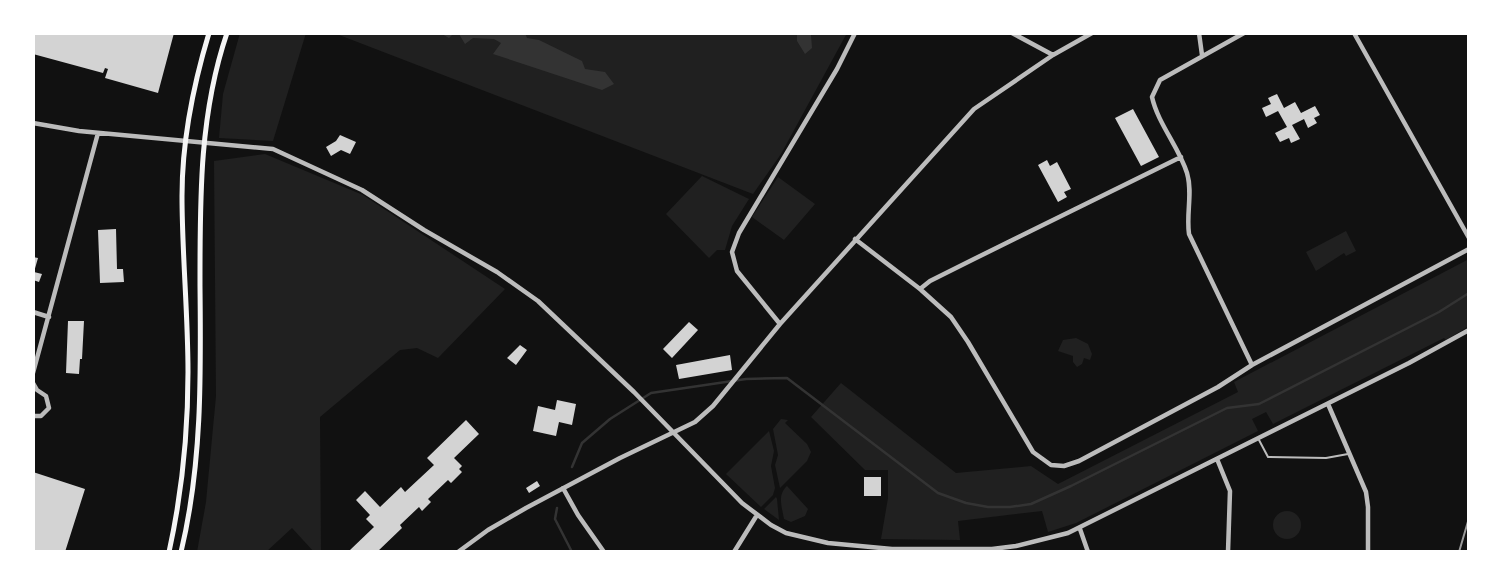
<svg xmlns="http://www.w3.org/2000/svg" width="1502" height="585" font-family="'Noto Sans',sans-serif">
	<rect width="100%" height="100%" fill="#111"/>
	<!-- green -->
	<path fill="#202020" d="M240 33H306L273 141 219 138 223 94Z
		M334 33H847L781 154 753 194Z
		M265 154 363 195 505 289 438 358 417 348 400 350 320 417 321 552H314L292 528 266 552H197L206 502 216 396 214 161Z
		M702 176 749 199 732 226 725 250H717L709 258 666 214Z
		M778 177 815 204 784 240 752 217Z
		M1346 231 1356 251 1346 256 1344 253 1316 271 1306 252Z
		M1469 259V326L1446 340 1444 338 1273 424 1266 412 1252 419 1258 431 1076 523 1048 532 1042 511 958 521 960 540 881 539 888 498V470H865L811 417 841 383 956 473 1031 466 1058 484 1238 392 1234 382Z
		M1076 338 1088 344 1092 354 1090 360 1084 358 1082 364 1077 367 1073 362V356L1058 351 1063 340Z
		M781 419 788 420 785 423 807 444 811 452 807 461 780 488 775 465 778 455 773 429Z
		M769 431 774 451 771 466 775 488 773 495 761 507 726 474Z
		M787 486 808 509 805 516 791 522 784 519C782 507 777 495 787 486Z
		M776 497 777 499 779 520 764 509Z
		M1273 525a14 14 0 1 1 28 0a14 14 0 1 1-28 0Z"/>
	<!-- water -->
	<path fill="#333" d="M525 33 527 38 539 40 582 61 585 69 605 72 614 84 602 90 493 54 501 43 494 39 473 38 465 44 459 34 452 35 449 38 442 34Z
		M797 33H814L811 35 812 48 805 54 797 41Z"/>
	<g fill="none" stroke-linecap="round" stroke-linejoin="round">
		<!-- stream -->
		<path stroke="#333" stroke-width="2.5" d="M572 467 582 443 610 419 651 393 746 379 787 378 938 493 966 503 988 507H1010L1031 504 1071 486 1227 408 1259 404 1439 312 1469 293
			M557 508 555 519 572 552"/>
	</g>
	<!-- building -->
	<path fill="#d3d3d3" d="M33 33H174L158 93 105 78 108 69 105 68 103 73 33 54Z
		M1277 94 1284 108 1295 102 1301 113 1315 106 1320 115 1314 118 1317 123 1308 128 1304 119 1292 125 1300 139 1291 143 1289 138 1280 142 1275 133 1287 127 1278 111 1266 117 1262 108 1271 104 1268 98Z
		M1133 109 1159 157 1141 166 1115 118Z
		M340 135 356 142 350 154 341 150 331 156 326 147 336 141Z
		M1047 160 1050 166 1057 162 1071 189 1064 192 1067 197 1058 202 1038 165Z
		M116 229 117 269H123L124 282 100 283 98 230Z
		M33 257 38 258 34 272 42 274 39 282 33 280Z
		M68 321H84L82 359H80L79 374 66 373Z
		M689 322 698 330 672 358 663 349Z
		M520 345 527 350 516 365 507 358Z
		M730 355 732 370 679 379 676 365Z
		M557 400 576 404 572 425 559 422 556 436 533 431 538 406 555 410Z
		M466 420 479 434 454 458 462 466 459 469 462 472 451 483 448 480 428 499 431 502 422 511 419 507 400 525 402 528 377 552H351L350 550 374 527 366 519 370 515 356 500 365 491 380 507 401 487 405 492 434 465 427 458Z
		M33 472 85 489 65 552H33Z
		M864 477H881V496H864Z
		M537 481 540 486 529 493 526 488Z"/>
	<g fill="none" stroke-linecap="round" stroke-linejoin="round">
		<!-- service -->
		<path stroke="#bcbcbc" stroke-width="2" d="M1259 440 1268 457 1326 458 1348 454"/>
		<!-- minor -->
		<path stroke="#bcbcbc" stroke-width="4.5" d="M1012 33 1053 55
			M1199 33 1202 55
			M1244 33 1160 80 1152 97C1158 124 1179 147 1187 173 1193 193 1186 213 1189 234L1252 365
			M1354 33 1469 238
			M33 123 79 131 273 149 362 190 424 230 497 272 538 301 634 392 742 503 771 525 786 533 828 543 892 549H992L1016 546 1068 533 1409 363 1469 330
			M855 239 920 289 951 317 968 342 1033 452 1051 465 1064 466 1079 461 1218 387 1252 365 1469 249
			M920 289 930 281 974 259 1181 157
			M33 312 49 317
			M780 324 737 271 732 252 739 233 837 69 855 33
			M33 373 98 133
			M33 383 37 390 46 396 49 408 41 416H33
			M1328 404 1366 492 1368 507V552
			M1217 459 1230 491 1228 552
			M563 488 578 515 604 552
			M1080 529 1088 552
			M458 552 488 530 526 508 620 458 695 422 713 406 780 324 974 109 1053 55 1092 33
			M734 552 757 515"/>
		<!-- secondary -->
		<path stroke="#f5f5f5" stroke-width="5" d="M169 552C182 493 188 431 188 372 188 313 182 254 182 196 182 140 193 86 209 33
			M181 552C202 465 201 375 200 286 200 200 199 115 227 33"/>
		<!-- tram -->
		<path stroke="#9a9a9a" stroke-width="2" d="M1459 552 1469 518"/>
	</g>
	<!-- border -->
	<rect width="1502" height="585" fill="none" stroke="#ffffff" stroke-width="70"/>
</svg>
